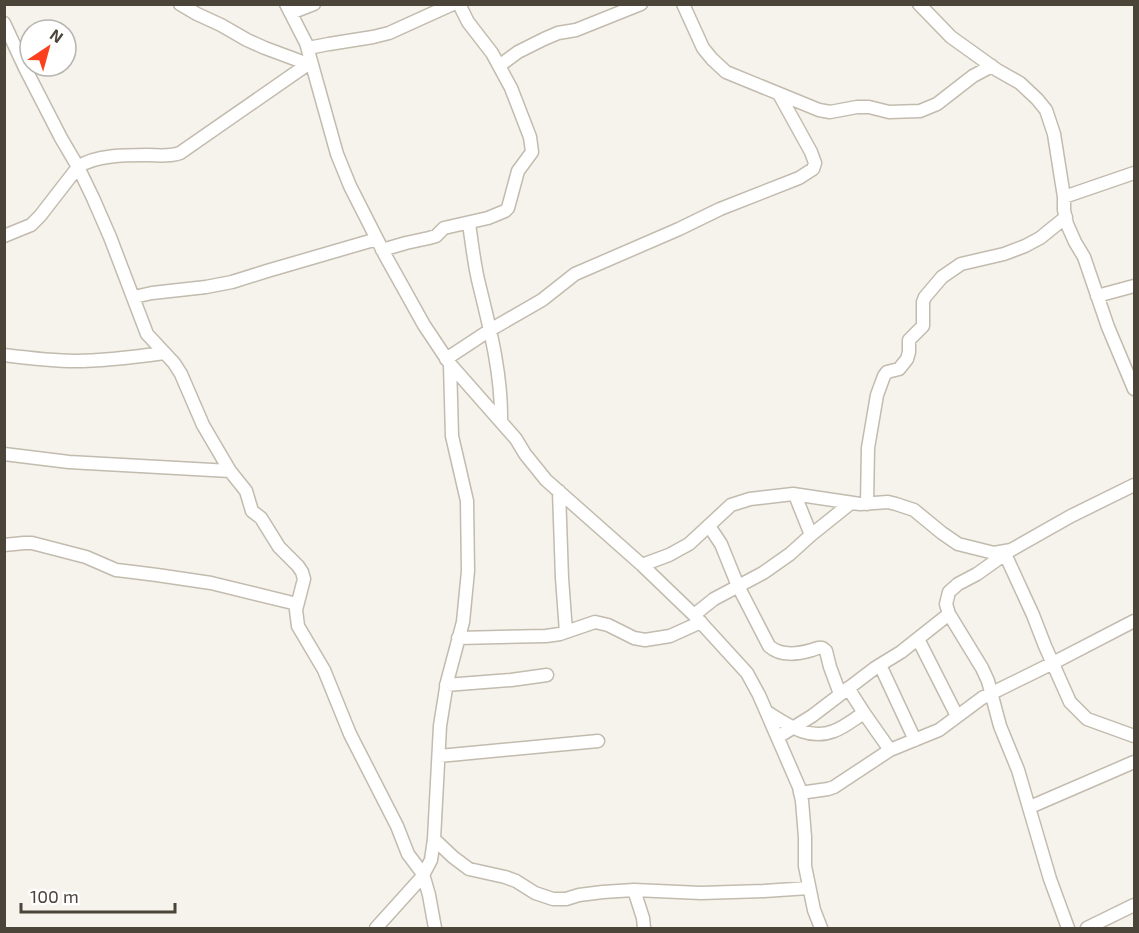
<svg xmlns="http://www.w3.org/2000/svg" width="1139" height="933" font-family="'Exo 2',sans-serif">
	<rect width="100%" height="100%" fill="#f6f3ec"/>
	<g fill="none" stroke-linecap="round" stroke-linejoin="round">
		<defs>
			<path id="minor" d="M180 4 197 14 221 25 247 40 265 48 308 64
				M286 4 306 43 337 154 350 186 385 255 424 325 450 364 516 439 525 454 546 480 642 565 694 615 747 673 759 695 799 787 802 801 805 837V866L814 910 821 928
				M683 4 703 48 712 59 726 72 819 110 830 112 857 107H869L889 112 920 111 937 104 973 76 992 66
				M919 4 951 37 997 70 1020 83 1037 99 1046 110 1054 134 1064 197V210L1067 224 1075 242 1084 257 1108 327 1134 389
				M291 13 314 4
				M4 23 25 68 61 138 78 167 93 198 110 237 147 334 174 363 181 374 203 425 230 471 246 491 252 511 261 518 279 547 298 566 302 572 304 579 296 610 298 626 324 670 350 734 397 826 408 854 423 874 429 895 435 928
				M308 48 329 44 373 37 389 33 453 4
				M499 66 518 52 544 39 558 33 576 30 641 4
				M1064 197 1134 173
				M469 224C472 243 474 264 479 284 490 329 502 375 501 422
				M4 236 31 225 40 216 78 167C95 155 126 155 147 155 158 155 169 157 180 153L311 62
				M382 250 406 243 429 238 436 236 444 228 488 218 505 211 508 208 518 171 532 152 530 137 511 88 492 53 468 22 459 4
				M1097 296 1134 286
				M134 297 152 293 206 287 232 282 267 271 377 239
				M4 355C28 358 52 361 75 361 105 361 135 357 164 353
				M446 359 490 330 542 300 575 274 679 229 720 209 799 178 813 169 815 163 811 152 779 94
				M4 454 69 462 230 471
				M559 491 562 578 566 632
				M795 495 811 535
				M867 504 868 448 877 395 884 376 887 372 899 369 907 359 909 352V340L923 326V302L925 297 942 277 961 264 1004 254 1025 246 1040 238 1066 217
				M709 526 721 544 738 586 769 646C781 657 798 654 812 650 815 649 819 647 822 648 823 648 825 650 826 651L830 667 840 694
				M4 545 24 543H32L86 557 116 570 125 571 157 575 211 583 297 604
				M1008 552 977 574 958 584 949 592 946 604 949 614 982 668 988 681 1000 726 1018 770 1050 879 1068 928
				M1005 554 1033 615 1045 646 1070 702 1087 719 1134 736
				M642 565 669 555 689 544 731 505 750 499 793 494 860 504 888 502 896 504 914 510 942 533 958 544 994 553 1011 550 1071 516 1134 485
				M694 615 714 599 763 573 790 554 811 535 851 503
				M458 638 546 636 560 634 595 622 608 625 634 638 645 640 670 636 701 622
				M918 639 957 716
				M880 665 915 740
				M446 685 511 680 547 675
				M848 688 864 713 890 750
				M767 712C788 725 809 741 834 731 845 727 854 719 864 713
				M778 737 812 716 875 668 901 652 949 614
				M439 756 598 741
				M800 793 828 789 834 787 890 750 939 730 982 698 1053 663 1134 621
				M1030 807 1134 762
				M434 839 453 857 469 869 505 877 516 881 535 893 553 899H566L579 895 603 892 634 890 701 893 764 891 809 888
				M634 890 643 918 644 928
				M376 928 422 877 431 860 434 839 440 726 447 682 463 622 468 571 467 501 452 436 450 364
				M1087 928 1134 905"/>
		</defs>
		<!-- minor casing -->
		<use href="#minor" stroke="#c2bbae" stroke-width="15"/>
		<!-- minor -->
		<use href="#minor" stroke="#fff" stroke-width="12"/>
	</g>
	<!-- border -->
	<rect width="1139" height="933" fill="none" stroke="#4b4439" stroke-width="12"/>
	<!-- north arrow -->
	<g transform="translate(48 48) rotate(36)"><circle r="28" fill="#ffffff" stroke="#b7b4b0" stroke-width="1.5"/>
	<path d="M0-4.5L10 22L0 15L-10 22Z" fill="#fc3f1d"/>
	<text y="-9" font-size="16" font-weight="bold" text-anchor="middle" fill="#4b4439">N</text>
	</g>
	<!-- scale -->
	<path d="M21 903v9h154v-9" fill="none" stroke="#4b4439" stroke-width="3"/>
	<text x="30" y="903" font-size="18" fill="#4b4439" stroke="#ffffff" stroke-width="4.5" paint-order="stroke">100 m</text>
</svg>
